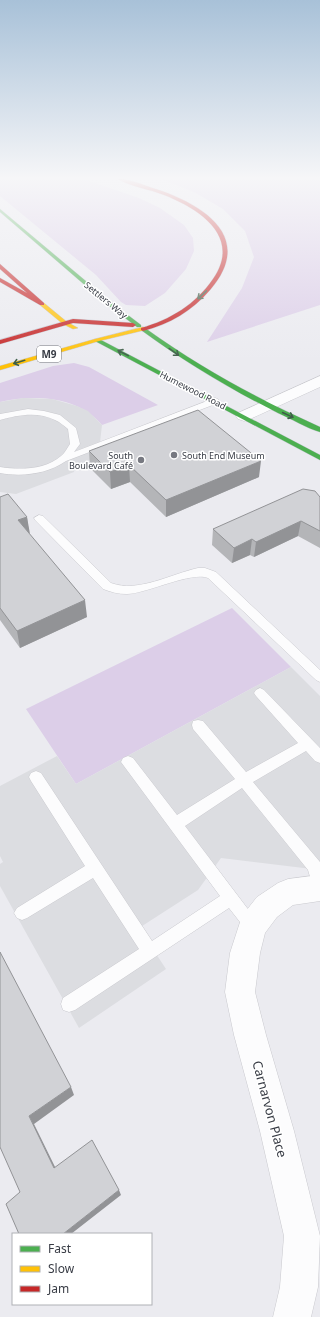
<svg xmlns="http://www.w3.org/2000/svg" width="320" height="1317" font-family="'Noto Sans',sans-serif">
	<rect width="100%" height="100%" fill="#ebebf0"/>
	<!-- green -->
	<path fill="#dccee8" d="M0 179H83L139 198 160 208 184 225 193 238 194 251 186 269 165 293 145 306 126 305 121 302 96 275 0 196Z
		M161 179H320V305L207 342 242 288 254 257 245 231 223 209 194 192Z
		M74 363 89 367 158 405 102 425C78 396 34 394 0 402V383L53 366Z
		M232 608 291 667 76 784 26 709Z"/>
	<!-- parking -->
	<path fill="#dcdde1" d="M23 398 52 399 77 406 88 411 102 425 99 451 92 459 75 466 74 472 16 494 0 492V402Z
		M291 667 320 696V870L221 858 198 890 139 928 166 969 79 1028 0 886V864L3 862 0 856V786L57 756 76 784Z"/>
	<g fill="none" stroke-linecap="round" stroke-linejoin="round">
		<defs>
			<path id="lane" d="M215 398 218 399 219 401 218 403 66 461C47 474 22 477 0 473V467C20 470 45 470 61 456 65 453 67 448 70 444L68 429C64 426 60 422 55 420 38 411 17 415 0 420V414L28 409 44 411 60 415 76 428 80 444 74 452Z
				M39 515 43 516 111 583C138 593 171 574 198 568H205L216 572 320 670V682L316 680 208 578C192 571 148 593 127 594 118 594 111 592 103 589L35 520 34 518Z
				M260 688 264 690 320 748V763L315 761 306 751 253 782 320 862V895L315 893 308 870 242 788 185 826 257 921 260 926 257 931 252 934 247 931 229 908 75 1010 69 1012 63 1010 61 1004 63 998 139 949 93 878 27 918 22 920 17 918 14 913 17 908 85 866 31 781 29 777 31 773 36 771 41 773 152 941 220 896 121 762 123 758 128 756 133 758 177 815 235 779 193 729 192 725 193 721 198 720 203 721 246 772 298 743 256 696 254 693 256 690Z"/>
			<path id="street" d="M320 376V387L250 419 244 421 238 419 236 416 238 413Z
				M320 875V901L293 905 277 917 265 933 260 953 255 992 266 1035 294 1131 320 1236 318 1287 311 1317H273L280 1287 284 1236 260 1131 234 1035 225 992 230 953 242 916 257 897 278 883 288 879Z"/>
			<path id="fast" d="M0 209 112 303 141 325V327H137L108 305 0 212Z
				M141 328H145C202 369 256 398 320 427V432C306 428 292 419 278 413 230 389 185 362 141 330Z
				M95 339H99L320 455V460L95 341Z"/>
			<path id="slow" d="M40 303H44L67 322 78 328 73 329 63 324 40 305Z
				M143 327 145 328V330L99 341 0 370V366L95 339Z"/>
			<path id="jam" d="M118 179C132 179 148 187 162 191 209 208 253 240 210 290 192 311 170 324 143 331L141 330V328C170 320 196 304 213 279 242 237 200 209 164 195 149 189 131 187 118 179Z
				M0 264 44 303V305H40L0 282V278L27 293 0 269Z
				M73 319 133 323 136 325 133 327 73 323 0 344V340Z"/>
		</defs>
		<!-- lane casing -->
		<use href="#lane" stroke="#c9c9ce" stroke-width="1"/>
		<!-- street casing -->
		<use href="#street" stroke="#c9c9ce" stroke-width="1"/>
		<!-- fast casing -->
		<use href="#fast" stroke="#c7c9d3" stroke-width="1"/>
		<!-- slow casing -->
		<use href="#slow" stroke="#c7c9d3" stroke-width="1"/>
		<!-- jam casing -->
		<use href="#jam" stroke="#c7c9d3" stroke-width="1"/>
		<!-- lane -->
		<use href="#lane" fill="#fcfcfd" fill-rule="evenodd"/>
		<!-- street -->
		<use href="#street" fill="#fcfcfd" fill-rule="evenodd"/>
		<!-- fast -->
		<use href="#fast" fill="#4caf50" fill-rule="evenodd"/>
		<!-- slow -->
		<use href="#slow" fill="#ffc107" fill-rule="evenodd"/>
		<!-- jam -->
		<use href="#jam" fill="#c62828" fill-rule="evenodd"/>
	</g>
	<!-- wall -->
	<path fill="#b4b5b8" d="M89 451 259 477 166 517 130 482 111 489 90 468Z
		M319 496 320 497V548L298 536 254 557 250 555 232 563 212 545 213 529Z
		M0 497 27 517 29 534 87 617 20 648 0 620Z"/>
	<!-- shaded-wall -->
	<path fill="#929396" d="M261 461 259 477 166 517V500Z
		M129 465 130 482 111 489 110 472Z
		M27 517 30 534 18 520Z
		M301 521 298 536 254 557 256 542Z
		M252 539 250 555 232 563 234 548Z
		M85 600 87 617 20 648 17 631Z
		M71 1087 74 1095 34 1124 58 1173 54 1168 29 1116Z
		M119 1190 121 1195 71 1234H63Z"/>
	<!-- building -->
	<path fill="#d1d2d6" stroke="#929396" d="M198 410 261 461 166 500 129 465 110 472 89 451Z
		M303 489 315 491 320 497V531L301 521 256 542 252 539 234 548 213 529Z
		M8 494 27 517 18 520 85 600 17 631 0 608V497Z
		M0 952 71 1087 29 1116 54 1168 92 1140 119 1190 63 1234H19L6 1204 20 1192 0 1147Z"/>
	<!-- one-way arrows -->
	<defs><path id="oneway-shaft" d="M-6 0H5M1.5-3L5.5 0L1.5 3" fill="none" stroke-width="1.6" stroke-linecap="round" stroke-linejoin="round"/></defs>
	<g stroke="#3e5e48">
		<use href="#oneway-shaft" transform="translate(202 295) rotate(137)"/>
		<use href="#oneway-shaft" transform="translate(174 352) rotate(36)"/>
		<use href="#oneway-shaft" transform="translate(123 353) rotate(-153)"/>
		<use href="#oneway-shaft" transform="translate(19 362) rotate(163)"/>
		<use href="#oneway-shaft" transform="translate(288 415) rotate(25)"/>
	</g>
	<!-- sky -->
	<linearGradient id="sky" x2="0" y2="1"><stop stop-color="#a8c1d8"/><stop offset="0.49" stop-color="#f6f6f8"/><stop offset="1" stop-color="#f6f6f8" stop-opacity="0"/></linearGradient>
	<rect width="320" height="363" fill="url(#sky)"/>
	<!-- markers -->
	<g fill="#777981" stroke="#fff" stroke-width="1.5">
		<circle cx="174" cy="455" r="4"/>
		<circle cx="141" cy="460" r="4"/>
	</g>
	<g text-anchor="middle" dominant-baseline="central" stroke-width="3" stroke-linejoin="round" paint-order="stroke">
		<!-- far-street labels -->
		<g font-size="9" fill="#383c45" stroke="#fff">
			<text transform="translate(106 300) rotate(39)">Settlers Way</text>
			<text transform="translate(193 390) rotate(27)">Humewood Road</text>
		</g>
		<!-- far-poi labels -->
		<g font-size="9" fill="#383c45" stroke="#fff" text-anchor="end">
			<text x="133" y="455">South<tspan x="133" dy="10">Boulevard Café</tspan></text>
			<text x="182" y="455" text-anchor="start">South End Museum</text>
		</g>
		<!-- shield labels -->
		<rect fill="#fff" stroke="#74767d" stroke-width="1" x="37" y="346" width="24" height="16" rx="3"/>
		<g font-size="10" font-weight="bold" fill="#383c45">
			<text x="49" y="354">M9</text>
		</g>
		<!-- near-street labels -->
		<g font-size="13" fill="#383c45" stroke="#fff">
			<text transform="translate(270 1109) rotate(75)">Carnarvon Place</text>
		</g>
	</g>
	<!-- legend -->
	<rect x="12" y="1233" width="140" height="72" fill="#ffffff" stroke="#afb1b5"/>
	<rect x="20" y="1246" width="20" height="6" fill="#4caf50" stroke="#afb1b5"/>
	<text x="48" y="1253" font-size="12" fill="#383c45">Fast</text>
	<rect x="20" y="1266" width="20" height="6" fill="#ffc107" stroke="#afb1b5"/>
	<text x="48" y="1273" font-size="12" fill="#383c45">Slow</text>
	<rect x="20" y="1286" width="20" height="6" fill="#c62828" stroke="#afb1b5"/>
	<text x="48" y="1293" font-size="12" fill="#383c45">Jam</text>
</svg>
